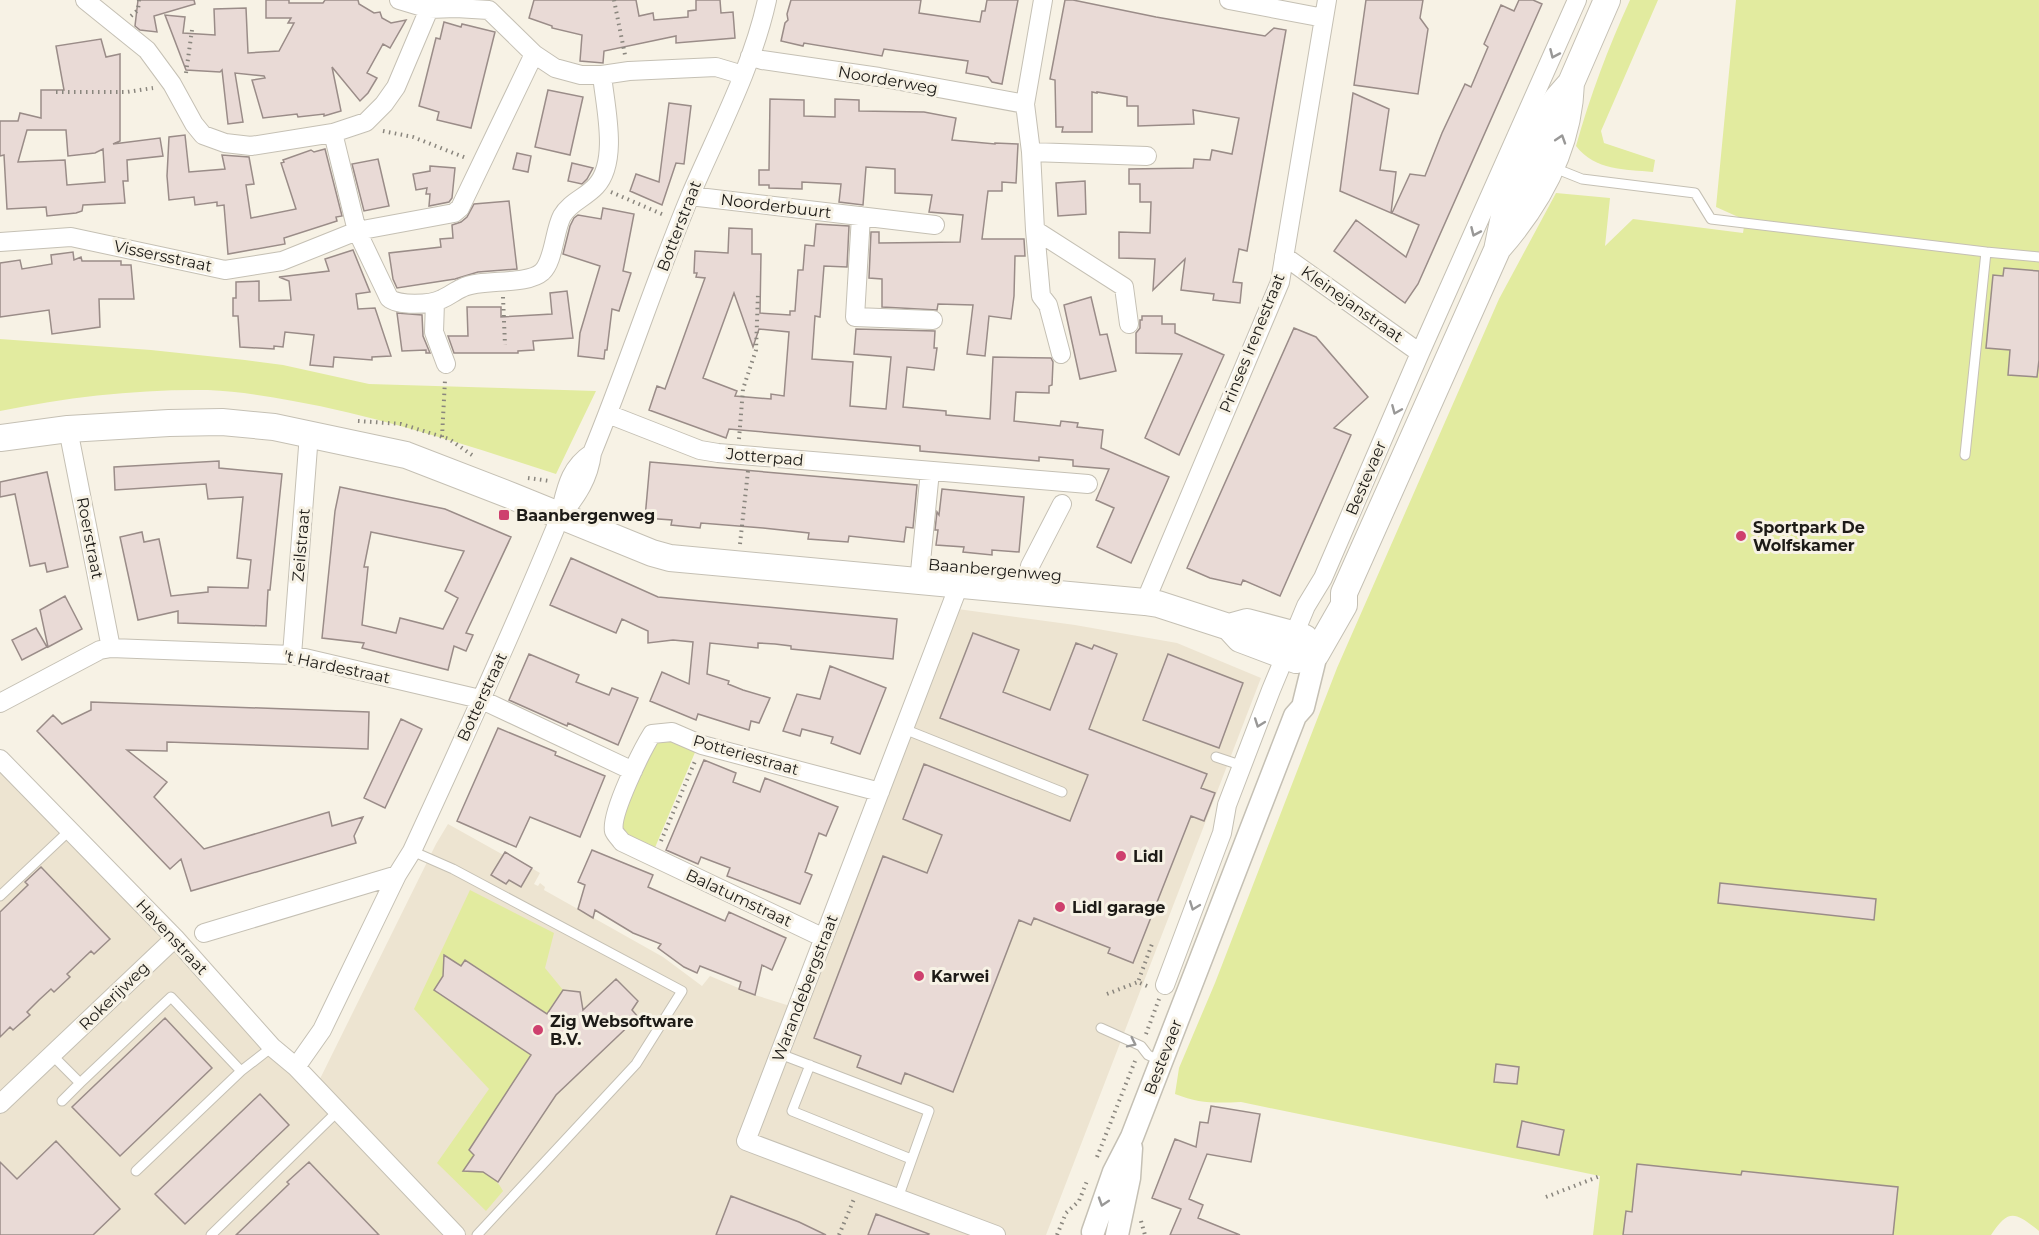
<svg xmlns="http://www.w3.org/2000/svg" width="2039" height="1235" font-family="Montserrat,sans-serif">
	<rect width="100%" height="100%" fill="#f7f2e5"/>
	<!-- built -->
	<path fill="#ede4d1" d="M943 607 1075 625 1177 643 1261 678 1046 1235H0V769L314 1091 436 844 448 824 507 857 509 855 540 873 534 884 538 886 540 883 545 887 544 890 663 957 702 986 710 976 755 995 790 1006Z"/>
	<!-- green -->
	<path fill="#e2eb9f" d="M1630 0H1658L1601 131 1604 143 1655 160 1653 172C1624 169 1596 171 1576 146 1590 96 1608 48 1630 0Z
		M1736 0H2039V1231C2015 1212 2009 1208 1991 1235H1593L1600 1176 1241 1102C1216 1103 1200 1104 1175 1094L1179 1068 1215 983 1337 668 1499 299 1556 193 1610 198 1605 246 1633 219 1743 233 1745 220 1716 207Z
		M0 339 151 350 245 360 283 365 369 384 596 391 556 474C469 446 383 417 293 401 265 396 236 391 208 390 139 389 67 397 0 411Z
		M668 738 696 750 654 850 626 837 619 829 653 741Z
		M470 890 554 933 545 968 563 990 552 1005V1017L466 960 461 966 448 968 434 990 531 1055 469 1149 474 1155 466 1167C482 1168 496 1177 503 1191L486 1211 437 1163 489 1089 414 1009Z"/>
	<!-- building -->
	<path fill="#e9dad6" stroke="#9a8c88" stroke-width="1.5" fill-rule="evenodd" d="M138 0H194L195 4 154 16 157 32 140 30 135 26Z
		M266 0H289V3H323L325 0H358L359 4 374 13 380 12 382 18 391 23 406 20 390 48 383 44 367 73 377 78 368 93 360 101 332 67 341 111 324 116V114L298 117 297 114 263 118 252 80 265 78 264 76 235 73 243 122 228 124 222 70 220 72 186 70 165 15 185 17 183 33 215 35 214 9 246 8 248 53 279 51 294 23H288L291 18H266Z
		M534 0H636L639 16 653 13 654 20 688 17V11L696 10V0H720L721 13 733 12 735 38 676 43V36L604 51 603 63 580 61 582 35 552 28V26L529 18Z
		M791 0H921L919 13 980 22 982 11H985L987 0H1018L1002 84 992 82 988 77 966 73 968 61 884 49 882 56 804 43 803 46 781 41 785 23 788 20 787 14Z
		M1065 0H1073L1156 17 1265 36 1274 28 1286 30 1247 251 1239 249 1233 282 1242 283 1240 303 1213 300 1214 294 1181 290 1185 259 1153 290 1155 259 1119 258V232L1150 233 1151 202H1140V184H1129V169L1193 168 1194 159 1210 160 1212 150 1232 154 1239 118 1193 110 1194 124 1138 126V106H1127V97L1097 92V93L1092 92V132H1062L1063 127H1056L1055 80 1050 79Z
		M1366 0H1423L1420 18 1428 29 1418 94 1354 85Z
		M1519 0H1533L1542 4 1418 284 1405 303 1334 251 1356 220 1406 257 1419 225 1392 213 1410 174 1425 176 1442 133 1465 84 1471 87 1488 47 1484 44 1501 5 1514 11Z
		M444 22 461 27 462 24 495 32 471 128 437 120 439 112 419 106 436 38 440 39Z
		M101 39 106 57 120 54V141L113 144 160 138 163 156 127 160 128 181H123L125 203 83 205 82 211 76 213 47 216 46 207 7 209 4 155 0 156V121H18L20 113 41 118V90H64L56 46ZM27 130H66L68 156 95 153 103 149 105 182 67 185 65 160 18 162Z
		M548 90 583 97 570 155 535 147Z
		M1353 93 1389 109 1380 170 1396 172 1391 213 1340 191Z
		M770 99 804 100V116L835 117V99L859 100V111L924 112 956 118 952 140 995 144V143L1018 144 1016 183 1002 182V191H988L982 239H1024L1025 256H1015L1014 296 1011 319 989 316 985 356 967 354 973 305 938 304 937 310 882 307V279L869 278 871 232H879V243L960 242 963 215 929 212 932 195 895 193V169L866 167 863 205 839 202 841 184 802 182V189L769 188V185H759V170H769Z
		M669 103 691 106 684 164 676 163 662 205 630 191 636 174 659 182Z
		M185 135 189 172 225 169 222 155 249 157 254 184 246 185 251 218 296 209 281 163 284 162 283 160 311 150 314 152 325 149 342 216 336 217 337 221 284 238 285 244 228 254 224 205 217 206V202L195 205 194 197 169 200 167 176 169 137Z
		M517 153 531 156 528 172 513 169Z
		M378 159 389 206 364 211 352 164Z
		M572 163 593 168 587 179 582 184 568 181Z
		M430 166 455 168 452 198 449 202 429 206 430 194H426L427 188 416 190 413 174 430 171Z
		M1085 181 1086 214 1058 216 1056 183Z
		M509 201 517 269 478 272 455 279 397 288 393 279 389 253 441 247 440 239 453 238 452 225 461 222 467 217 474 204Z
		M603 208 634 214 623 271 631 273 619 311 612 309 607 350H605L604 359 578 356 580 333 600 266 563 254 570 226 574 218 578 215 601 219Z
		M816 224 849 226 847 267 824 266 820 317 815 316 812 359 853 362 850 406 886 409 891 357 854 354 856 329 935 331 934 348H937L934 370 907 367 903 407 946 411V415L990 419 993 357 1051 358 1053 362 1052 385 1049 386V393L1016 392 1014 421 1060 426 1061 421 1078 423 1077 427 1103 430 1101 448 1169 477 1131 563 1097 547 1114 508 1096 500 1109 469 1073 466V460L1039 457V461L920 451V446L729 429 726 438 649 410 657 386 665 389 705 278 696 277 697 273H694L695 251 728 253 729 228 752 229V254H761L760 313 790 315V311H795L798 270H803L805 245 814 246ZM734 293 753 347 759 329 789 332 784 396 771 394V399L735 396 737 391 703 378Z
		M353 250 370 292 356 294 358 309 375 308 391 356 372 357V360L334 357 333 367 310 365 314 335 285 332 283 347 274 346V349L240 347 238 316H233V298H236V282L259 281V301L291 300 289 281 279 277 329 271 325 259Z
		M73 252 74 260 81 257 82 261H121V265H131L134 299H99L100 327 52 334 49 310 0 317V263L20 260 22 269 52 264 51 255Z
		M2004 268 2039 271V360L2037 377 2008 375 2010 350 1986 348 1993 275 2003 276Z
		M567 291 573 338 533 341 534 350 518 351V353H454L448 336H468L467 307H501V317L552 314 550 293Z
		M1091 297 1100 335 1107 334 1116 371 1080 379 1064 305Z
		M397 313 422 315 423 336 430 353H426V350L402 351Z
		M1142 316H1162V324H1175V333L1224 355 1179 455 1145 438 1182 354 1136 353V333L1140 328V320H1142Z
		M1294 328 1316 337 1368 397 1334 428 1351 435 1280 596 1243 580 1241 585 1210 578 1187 568Z
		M219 461V468L282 474 270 590H268L266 626 178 623V611L138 620 120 537 142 532 144 542 159 539 171 596 208 592V587L248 588 251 560 237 558 243 497 208 499 206 484 115 490 114 467Z
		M650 462 917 485 913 528 906 527 904 542 849 536 848 542 808 539 809 533 763 528 701 523 700 528 671 525 672 520 645 518Z
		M47 472 68 567 47 572 45 563 30 566 15 494 0 497V482Z
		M340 487 445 509 511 537 466 633 473 635 466 651 454 646 448 670 362 648 364 643 322 638 335 511ZM371 532 464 551 445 591 458 598 443 629 400 618 396 633 362 625 368 567H364Z
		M942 489 1024 497 1019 552 992 550V555L963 552 964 547 936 545 938 530H935L937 512 939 515Z
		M571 558 658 597 897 619 893 659 791 649V646L775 644 758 643V648L710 643 707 674 729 681 728 684 743 690 770 698 759 723 751 721 749 730 698 714 696 720 650 701 662 672 689 684 693 642 673 640 648 643V631L622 619 616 633 550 605Z
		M65 596 82 629 48 647 40 610Z
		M36 628 47 647 22 660 12 640Z
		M973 633 1019 650 1003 692 1050 710 1076 643 1092 649 1094 645 1117 654 1089 729 1207 774 1201 788 1215 793 1204 821 1191 816 1133 963 1108 953 1110 948 1034 918 1031 925 1019 920 953 1092 905 1073 901 1084 857 1067 861 1056 814 1038 883 856 927 873 942 835 903 819 924 764 1070 821 1088 775 940 718Z
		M529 654 579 675 576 682 609 695 612 688 638 698 618 745 568 723 567 726 509 700Z
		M1168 654 1243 683 1219 748 1143 720Z
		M830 666 886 688 860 754 831 743 833 737 802 729 800 736 783 731 797 694 820 699Z
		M91 702 369 712 368 749 167 742V751L127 750 167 782 154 797 204 849 329 812 332 826 363 817 354 836 356 843 191 891 181 859 170 869 37 731 53 715 62 724 91 710Z
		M401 719 422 729 385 808 364 798Z
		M498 728 556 752 555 755 605 776 580 837 530 817 516 847 457 821Z
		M704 760 736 773 733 782 760 792 765 778 838 807 826 836 819 833 805 872 812 875 800 904 727 876 730 868 701 857 698 864 666 850Z
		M592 850 653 875 648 887 725 921 729 912 786 938 772 970 762 965 755 995 739 989 741 982 700 966 697 973 684 967 658 948 661 944 633 933 595 910 593 918 578 909 585 885 578 882Z
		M505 852 532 868 521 887 509 880 506 884 491 875Z
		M41 867 110 939 94 954 91 951 67 974 70 977 54 992 51 989 39 1000 27 1012 30 1015 13 1030 10 1027 0 1037V912L28 885 25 882Z
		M1720 883 1876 899 1874 920 1718 903Z
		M444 955 461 966 465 960 547 1014 563 990 580 992 583 1010 616 979 638 1001 632 1010 638 1017 556 1095 498 1182 483 1172 463 1171 474 1155 469 1150 531 1055 434 990 443 976Z
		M165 1018 212 1068 120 1156 72 1107Z
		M1496 1064 1519 1067 1517 1084 1494 1082Z
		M260 1094 289 1125 185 1224 155 1194Z
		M1211 1106 1260 1114 1251 1162 1207 1154 1189 1199 1203 1205 1198 1218 1240 1235H1170L1181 1209 1152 1198 1175 1139 1196 1147 1200 1122 1208 1123Z
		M1522 1121 1564 1130 1559 1155 1517 1147Z
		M56 1141 120 1209 93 1235H0V1162L17 1179Z
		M309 1162 379 1235H236L289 1184 287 1182Z
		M1637 1164 1741 1175 1742 1171 1898 1187 1893 1235H1623L1626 1211 1632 1212Z
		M731 1196 799 1222 826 1235H716Z
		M876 1214 929 1234 928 1235H868Z"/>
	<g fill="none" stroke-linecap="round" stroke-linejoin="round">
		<defs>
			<path id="service" d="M1527 157 1582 179 1695 193 1711 219 1986 252 1965 455
				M1986 252 2039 257
				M904 729 1062 792
				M1216 757 1243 766
				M412 851 453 869 682 991 636 1064 477 1235
				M0 896 70 830
				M1101 1028 1141 1046 1148 1055 1161 1061
				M780 1054 929 1111 898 1198
				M52 1055 80 1083 171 997 241 1071
				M810 1065 792 1111 911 1159
				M62 1101 80 1083
				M136 1171 241 1071 272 1047
				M211 1235 338 1111"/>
			<path id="minor" d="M85 0 147 50 172 84 194 124 203 135 225 143 251 146 333 133 366 122 384 104 396 87 429 9
				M399 0 429 9 456 8 489 10 534 54 555 68 581 75H602L629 71 716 67 743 75
				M1043 0 1025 104 1031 152 1035 230 1124 287 1129 324
				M1229 0 1324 18
				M750 56 762 60 879 77 1025 104
				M333 133 357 231 389 298C398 306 431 305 442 299 449 296 455 291 462 288 481 278 526 286 542 272 554 261 554 231 562 216 570 202 585 198 596 186 619 161 605 106 602 75
				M1031 152 1147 156
				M690 196 935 225
				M861 216 855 317 933 320
				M1035 230 1041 296 1048 305 1061 354
				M0 242 71 237 225 270 282 261 357 231 454 213 460 208 534 54
				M1284 256 1420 353
				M435 302 434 332 446 364
				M608 414 700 450 718 453 1088 484
				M68 429 111 648
				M562 514C577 496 589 478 592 453 627 368 655 280 691 194 718 131 752 68 767 0
				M919 582 930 471
				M959 585 746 1141 996 1235
				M1026 591 1030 566 1062 504
				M1145 602 1280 282 1327 0
				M292 655 309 434
				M0 703 100 650 111 648 292 655 480 699 633 771
				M0 759 175 938 272 1047 296 1067 456 1235
				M204 933 397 875
				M824 938 622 842C620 839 615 834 614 831 610 814 642 750 652 734L672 732 702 745 880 792
				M1165 985 1222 833 1227 805 1271 690 1306 606 1323 578 1420 353 1577 0
				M296 1067 322 1030 397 875 412 851C461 745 510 638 555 529 566 501 563 472 592 453
				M0 1104 175 938"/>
			<path id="tertiary" d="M1093 1232 1114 1172 1132 1137 1295 716 1303 707 1316 654
				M1117 1235 1129 1178 1131 1148"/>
			<path id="secondary" d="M1499 247C1539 201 1569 145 1571 83
				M0 438 68 429 169 423 222 422 274 427 406 455 512 496 652 553 670 558 1145 602 1158 604 1229 627 1240 639 1296 660 1316 654
				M1229 627 1247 622 1300 636 1305 638 1316 654
				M1316 654 1344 605V593L1497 250 1505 211 1527 157 1541 126 1557 99 1571 83 1607 0"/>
		</defs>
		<!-- service casing -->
		<use href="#service" stroke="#c5c0b4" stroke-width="11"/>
		<!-- minor casing -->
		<use href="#minor" stroke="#c5c0b4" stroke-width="20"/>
		<!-- tertiary casing -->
		<use href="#tertiary" stroke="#c5c0b4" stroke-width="25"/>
		<!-- secondary casing -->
		<use href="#secondary" stroke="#c5c0b4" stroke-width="28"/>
		<!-- path -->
		<path stroke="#8a867e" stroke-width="4" stroke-dasharray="1.5 4.5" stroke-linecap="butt" d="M614 0 625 55
			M131 16 138 10 139 0
			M186 73 192 30
			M56 92H127L153 88
			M383 131 413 137 466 158
			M611 192 664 215
			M503 297 505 345
			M358 421 401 424 449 439 472 455
			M442 437 445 380
			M739 439 743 389 756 350 758 294
			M528 478 550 481
			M740 544 748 471
			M661 841 696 759
			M1147 986 1138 982 1152 944
			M1107 994 1138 982
			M1146 1034 1159 999
			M1097 1157 1135 1061
			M1546 1197 1600 1176
			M1141 1221 1145 1235
			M839 1235 854 1199
			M1057 1235 1066 1213 1079 1201 1087 1181"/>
		<!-- service -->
		<use href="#service" stroke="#fff" stroke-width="9"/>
		<!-- minor -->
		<use href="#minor" stroke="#fff" stroke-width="18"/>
		<!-- tertiary -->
		<use href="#tertiary" stroke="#fff" stroke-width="22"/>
		<!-- secondary -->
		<use href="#secondary" stroke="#fff" stroke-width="26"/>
	</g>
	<!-- one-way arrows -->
	<defs><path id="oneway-chevron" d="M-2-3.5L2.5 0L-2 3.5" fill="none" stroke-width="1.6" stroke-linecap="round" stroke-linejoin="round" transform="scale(1.5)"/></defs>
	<g stroke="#999897">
		<use href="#oneway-chevron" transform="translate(1554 54) rotate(114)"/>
		<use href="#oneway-chevron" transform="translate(1561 139) rotate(-72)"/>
		<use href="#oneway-chevron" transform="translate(1475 232) rotate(114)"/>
		<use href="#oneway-chevron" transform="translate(1396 410) rotate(113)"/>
		<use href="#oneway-chevron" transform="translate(1259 723) rotate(110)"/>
		<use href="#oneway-chevron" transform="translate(1194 906) rotate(111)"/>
		<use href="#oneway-chevron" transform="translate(1132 1043) rotate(26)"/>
		<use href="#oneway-chevron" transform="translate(1103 1202) rotate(108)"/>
	</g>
	<!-- markers -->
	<g fill="#ce406e" stroke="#f7f2e5" stroke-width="2">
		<rect x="498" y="509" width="12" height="12" rx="3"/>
		<circle cx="1741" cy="536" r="6"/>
		<circle cx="1121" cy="856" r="6"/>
		<circle cx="1060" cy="907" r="6"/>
		<circle cx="919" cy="976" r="6"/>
		<circle cx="538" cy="1030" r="6"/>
	</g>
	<g text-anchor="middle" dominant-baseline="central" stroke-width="6" stroke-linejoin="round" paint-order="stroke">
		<!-- street labels -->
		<g font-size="16" fill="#1d1b17" stroke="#f7f2e5">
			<text transform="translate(888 80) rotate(10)">Noorderweg</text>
			<text transform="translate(776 206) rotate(7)">Noorderbuurt</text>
			<text transform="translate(679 226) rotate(-69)">Botterstraat</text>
			<text transform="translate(163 256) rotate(12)">Vissersstraat</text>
			<text transform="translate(1352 304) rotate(35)">Kleinejanstraat</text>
			<text transform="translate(1252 343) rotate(-68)">Prinses Irenestraat</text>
			<text transform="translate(765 457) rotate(5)">Jotterpad</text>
			<text transform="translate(1366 478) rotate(-67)">Bestevaer</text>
			<text transform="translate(90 538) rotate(79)">Roerstraat</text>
			<text transform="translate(301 545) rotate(-85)">Zeilstraat</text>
			<text transform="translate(995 570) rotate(5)">Baanbergenweg</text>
			<text transform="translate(337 667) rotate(12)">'t Hardestraat</text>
			<text transform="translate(482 697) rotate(-65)">Botterstraat</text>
			<text transform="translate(746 755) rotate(16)">Potteriestraat</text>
			<text transform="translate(739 898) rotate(25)">Balatumstraat</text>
			<text transform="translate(172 937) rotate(47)">Havenstraat</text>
			<text transform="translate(805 988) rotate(-69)">Warandebergstraat</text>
			<text transform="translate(114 996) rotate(-44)">Rokerijweg</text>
			<text transform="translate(1163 1057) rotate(-69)">Bestevaer</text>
		</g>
		<!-- poi labels -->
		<g font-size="16" font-weight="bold" fill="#1d1b17" stroke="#f7f2e5" text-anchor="start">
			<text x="516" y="515">Baanbergenweg</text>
			<text x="1753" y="527">Sportpark De<tspan x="1753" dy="18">Wolfskamer</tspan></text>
			<text x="1133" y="856">Lidl</text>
			<text x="1072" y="907">Lidl garage</text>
			<text x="931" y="976">Karwei</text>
			<text x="550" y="1021">Zig Websoftware<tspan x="550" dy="18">B.V.</tspan></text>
		</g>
	</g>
</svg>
